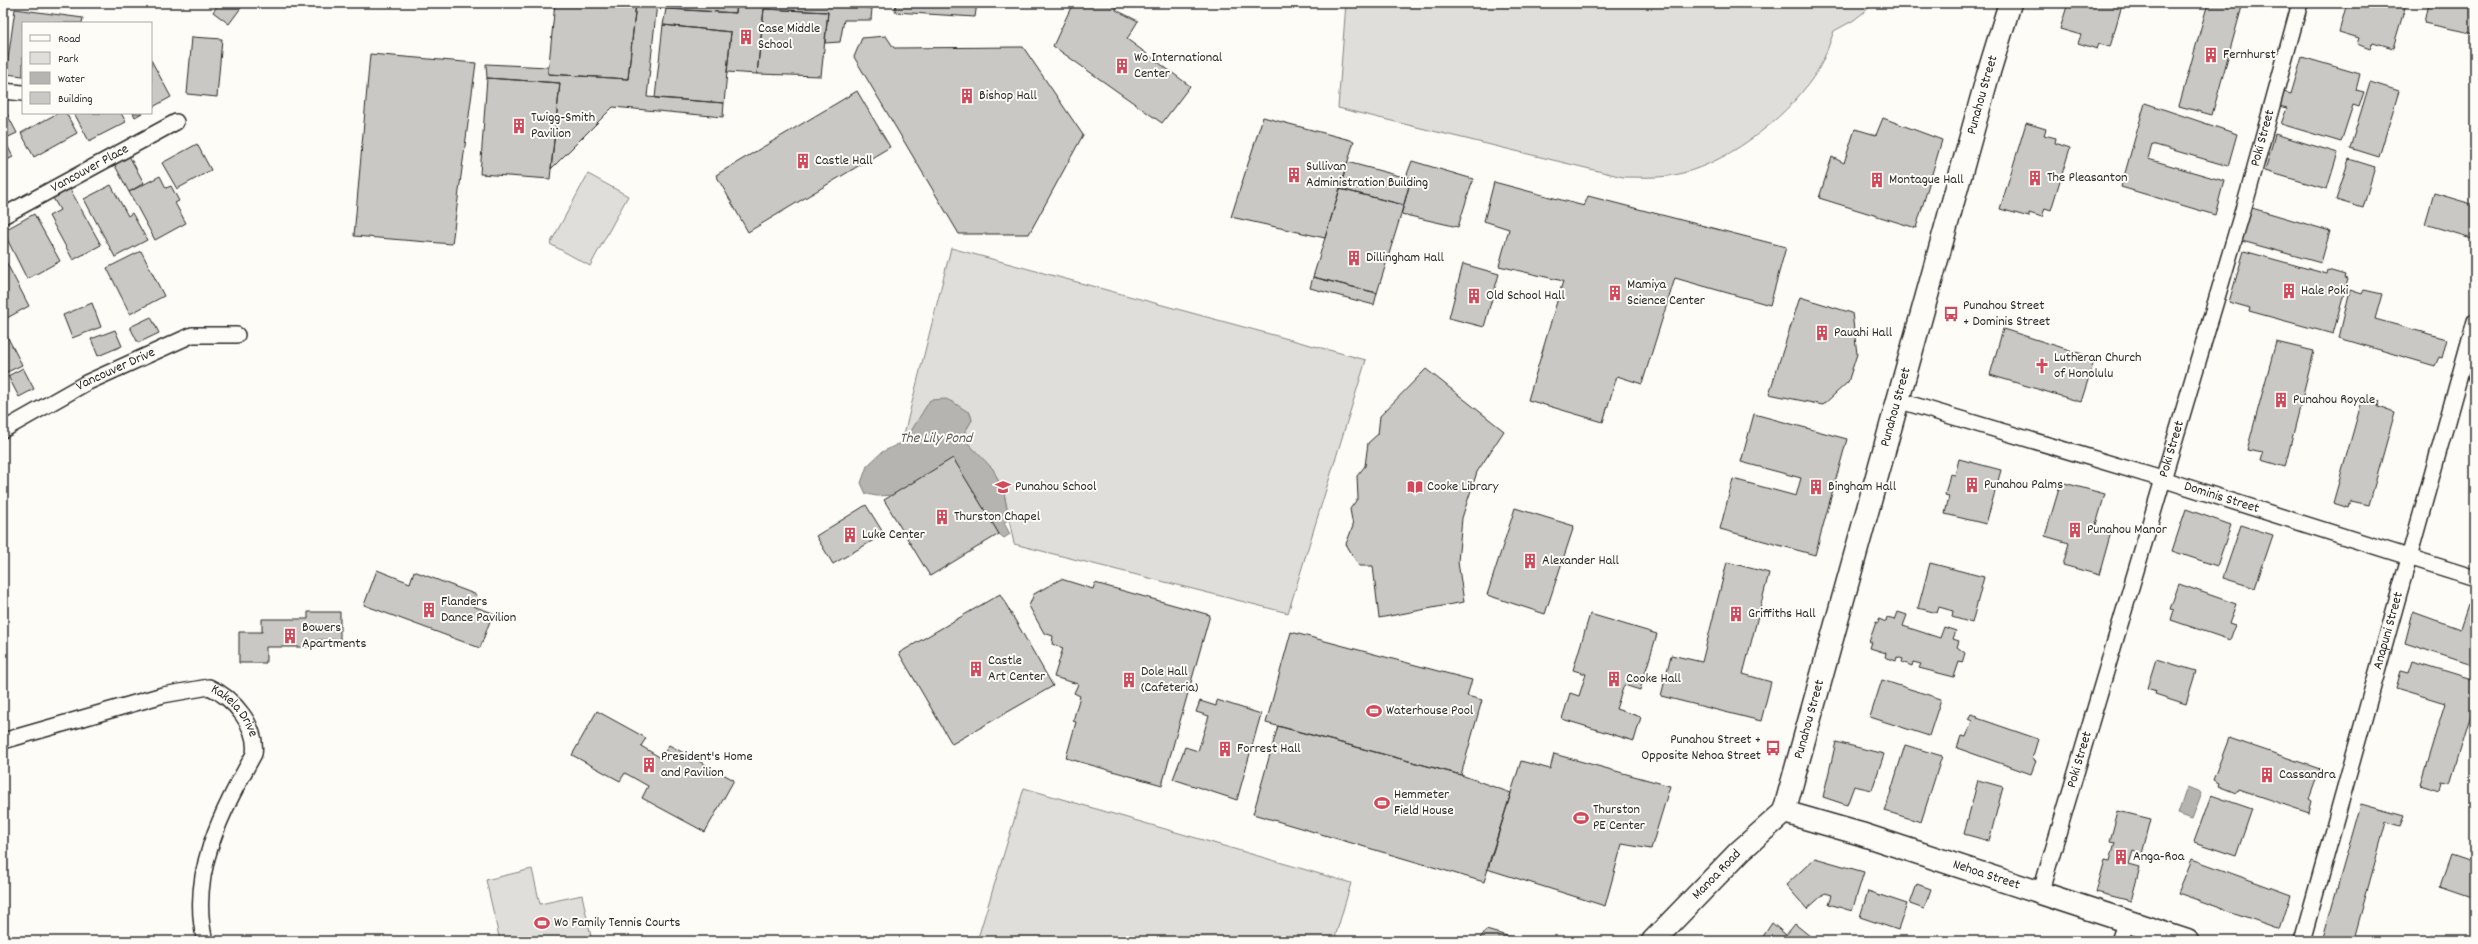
<svg xmlns="http://www.w3.org/2000/svg" width="2478" height="944" font-family="Dekko,sans-serif">
	<rect width="100%" height="100%" fill="#fdfcf7"/>
	<filter id="ink" filterUnits="userSpaceOnUse"><feTurbulence type="fractalNoise" baseFrequency=".025" numOctaves="2"/><feDisplacementMap in="SourceGraphic" scale="8" xChannelSelector="R" yChannelSelector="G"/><feConvolveMatrix kernelMatrix="1 2 1 2 8 2 1 2 1" color-interpolation-filters="sRGB"/></filter>
	<g filter="url(#ink)">
		<!-- green -->
		<path fill="#dfdeda" stroke="#858482" d="M1346 3H1875L1854 20 1834 31C1828 47 1824 62 1814 76 1785 120 1722 168 1669 176 1654 178 1638 177 1623 177L1338 108Z
			M588 174 628 196 590 266 550 244Z
			M951 248 1366 360 1288 613 1014 544 1004 493 962 437 972 420 970 413 960 408 902 442Z
			M1024 788 1351 883 1334 941H977Z
			M532 869 540 904 582 895 592 941H500L486 880Z
			M2430 935 2450 941H2428Z"/>
		<!-- water -->
		<path fill="#b5b4b1" stroke="#7e7d7b" d="M946 399C956 403 961 408 970 413L972 420 962 437 993 469 1004 493 1009 519 1004 523 1010 534 1004 538 999 534 953 458 894 495 877 496 866 494 861 483 867 466 882 452 905 441 930 400Z
			M2187 787 2202 792 2192 819 2178 814Z"/>
		<!-- building -->
		<path fill="#c9c8c4" stroke="#2b2b2b" d="M219 3H241L243 5 229 24 213 12Z
			M555 3H636L628 79 548 74Z
			M636 3H657L647 97 724 103 723 117 613 107 551 169 560 83 487 78 486 64 548 67V74L628 79Z
			M657 3H737L736 13 656 8Z
			M737 3H800L872 8 871 20H844L840 42 825 43 828 12 764 9 757 74 727 72 731 32 663 25 666 9 736 13Z
			M800 3H872V8Z
			M896 3H977L975 17 895 12Z
			M1073 3H1118L1116 10 1138 21 1127 39 1190 86 1162 123 1053 46Z
			M2068 3H2130L2129 7 2122 5 2110 47 2099 44 2097 49 2078 43 2081 35 2060 29Z
			M2208 3H2243L2212 115 2179 106Z
			M2347 3 2406 4 2393 48 2373 42 2370 49 2357 44 2359 38 2339 32Z
			M2428 3 2475 4V34L2424 23Z
			M15 9 83 18 82 23H23V76L6 74Z
			M764 9 828 12 821 76 757 74Z
			M3 15 5 16 3 32Z
			M663 25 731 32 724 103 655 98Z
			M886 36 894 48 1023 47 1083 135 1029 234H959L854 57 862 38Z
			M192 37 222 39 217 97 187 94Z
			M370 54 476 63 452 244 354 236Z
			M2302 57 2360 74 2356 90 2364 92 2359 107 2353 105 2341 142 2281 124 2287 108 2279 106 2284 92 2291 94Z
			M151 60 171 97 151 108Z
			M487 78 560 83 550 179 480 174Z
			M2370 82 2399 91 2379 157 2350 148Z
			M857 91 890 147 748 232 716 175Z
			M2145 103 2237 134 2228 166 2152 144 2148 159 2224 181 2215 215 2121 187Z
			M58 113H66L77 133 34 157 21 133Z
			M74 113H121L126 122 89 141Z
			M133 113H142L135 117Z
			M7 114 17 133 4 139 13 157 3 162V116Z
			M1263 117 1354 141 1325 238 1231 217Z
			M1883 118 1942 140 1916 228 1819 198 1832 157 1844 163 1855 129 1876 135Z
			M2026 123 2046 129 2044 135 2056 138 2055 143 2070 148 2051 210 2045 208 2042 217 2029 213V217L2000 209Z
			M2275 134 2338 153 2327 189 2265 171Z
			M197 144 211 170 177 189 162 163Z
			M127 152 144 183 129 192 112 160Z
			M2349 159 2375 167 2363 208 2336 200Z
			M1412 161 1473 179 1458 227 1401 214 1411 179 1406 177Z
			M1347 162 1411 179 1404 205 1340 189Z
			M160 176 166 188 171 186 179 201 175 203 186 223 155 240 129 192Z
			M1494 182 1584 206 1588 196 1786 247 1770 305 1675 278 1642 384 1617 376 1603 422 1528 400 1563 281 1499 266 1509 229 1484 221Z
			M111 185 128 216 132 213 147 240 115 257 84 199Z
			M70 189 101 245 73 260 49 216 60 210 53 198Z
			M1340 189 1404 205 1377 293 1313 277Z
			M2434 193 2475 205V239L2425 224Z
			M2252 208 2330 231 2321 263 2242 241Z
			M34 214 60 261 27 279 3 231Z
			M141 251 164 296 130 314 107 268Z
			M2244 251 2327 274 2328 270 2345 275 2344 278 2348 279 2333 334 2249 311 2250 308 2229 302Z
			M3 256 29 306 5 319 3 315Z
			M1463 264 1499 274 1484 327 1449 318Z
			M1313 277 1377 293 1374 305 1310 288Z
			M2350 290 2362 294 2364 290 2382 294 2375 319 2447 339 2442 358 2439 357 2435 366 2339 338Z
			M1800 297 1852 313 1857 354 1848 382 1823 405 1769 394Z
			M92 303 101 327 72 338 63 315Z
			M151 317 159 333 138 343 130 327Z
			M2003 329 2095 358 2081 402 1990 375Z
			M115 330 122 346 98 356 91 339Z
			M7 336 22 365 3 374V338Z
			M2276 342 2314 351 2285 467 2261 460 2263 453 2247 450Z
			M23 368 34 389 19 397 8 376Z
			M1426 369 1504 431 1477 472 1462 518 1458 562 1464 602 1379 618 1373 566H1359L1346 544 1353 526 1350 509 1358 498 1357 476 1365 466 1368 443 1378 434 1380 416Z
			M2475 386V409L2469 407Z
			M2363 397 2380 401 2378 407 2395 412 2369 505 2351 501 2349 508 2333 503Z
			M1754 414 1847 439 1815 555 1720 529 1733 479 1796 496 1801 478 1741 462Z
			M953 458 999 534 930 576 884 500Z
			M1959 459 2001 470 1986 524 1945 514 1949 496 1945 495 1950 474 1955 475Z
			M2061 482 2105 494 2095 528 2111 532 2099 575 2063 565 2069 543 2045 536Z
			M866 505 884 534 833 564 816 536Z
			M1515 508 1574 526 1545 614 1487 595Z
			M2186 509 2231 525 2217 566 2172 551Z
			M2241 525 2273 535 2255 588 2223 578Z
			M1727 562 1769 573 1743 674 1771 682 1761 721 1661 696 1671 655 1702 662Z
			M1930 563 1984 577 1972 623 1952 617 1953 611 1939 607 1937 613 1918 608Z
			M377 570 410 583 414 571 477 595 473 606 493 613 480 648 364 605Z
			M1061 579 1093 589 1095 583 1210 615 1162 785 1066 758 1076 722 1073 721 1080 696 1074 693 1078 684 1054 677 1063 648 1052 644 1053 636 1044 633 1029 606 1034 594Z
			M2179 584 2236 604 2229 624 2235 626 2230 640 2171 620 2174 610 2170 609Z
			M1000 594 1053 686 952 744 899 653Z
			M2468 605 2475 606V655L2472 665 2405 643 2413 612 2460 629Z
			M308 612H340V640H317V647H266V663H239V632H262V619H308Z
			M1898 612 1907 615 1903 626 1940 638 1944 627 1956 631 1953 639 1959 641 1957 647 1965 653 1962 663 1959 662 1954 677 1919 668 1921 664 1913 662 1912 666 1902 662 1903 659 1897 657 1896 661 1885 657 1886 653 1870 648 1872 642H1869L1876 622 1878 623 1879 619 1886 622 1887 618 1895 620Z
			M1590 614 1657 634 1640 690 1624 685 1616 709 1641 717 1634 741 1562 719 1570 693 1579 696 1586 674 1573 670Z
			M1291 632 1472 680 1467 696 1482 700 1461 775 1266 723Z
			M2156 659 2196 671 2186 704 2155 694 2156 691 2147 688Z
			M2413 661 2475 680V702L2450 784 2442 782 2440 791 2420 785 2445 703 2396 688 2401 671 2409 673Z
			M1882 680 1941 699 1929 736 1870 717Z
			M1217 700 1261 714 1237 800 1173 779 1185 747 1198 751 1209 716 1196 712 1200 701 1216 706Z
			M597 711 646 738 641 746 661 758 669 745 734 780 705 832 642 798 648 786 625 773 620 781 572 755Z
			M1971 714 1978 716 1977 718 2038 739 2032 759 2036 761 2031 774 1957 748 1961 736 1966 737 1972 721 1968 719Z
			M1278 726 1461 775 1511 793 1484 882 1253 814Z
			M2229 738 2320 769 2309 799 2312 801 2309 813 2238 789 2236 793 2218 786 2219 783 2213 780Z
			M1836 742 1884 754 1872 790 1854 786 1847 805 1823 797Z
			M1905 745 1942 756 1921 822 1885 811Z
			M1554 754 1670 786 1651 849 1622 844 1605 906 1487 869 1521 761 1550 769Z
			M1978 780 2003 787 1989 841 1964 834Z
			M2211 795 2252 809 2236 856 2194 842Z
			M2361 804 2404 816 2400 826 2386 822 2354 939 2360 941H2322Z
			M2118 811 2151 819 2142 854 2133 851 2129 864 2140 867 2131 901 2096 892 2105 860 2110 861 2115 842 2110 841Z
			M2451 855 2475 863V898L2440 886Z
			M1815 858 1864 872 1852 911 1829 904 1832 895 1825 893 1807 909 1786 885Z
			M2192 859 2291 895 2280 929 2178 893Z
			M1917 884 1931 889 1924 909 1910 904Z
			M1868 891 1907 904 1898 930 1860 917Z
			M1772 923 1786 935 1795 924 1816 941H1760Z
			M1486 930 1525 941H1478Z
			M1930 938 1939 941H1929Z"/>
		<g fill="none" stroke-linecap="round" stroke-linejoin="round">
			<defs>
				<g id="street">
					<path d="M3 91 23 93"/>
					<path id="s1" d="M3 216 176 122"/>
					<path id="s2" d="M1897 400 2162 479 2475 578"/>
					<path id="s3" d="M3 430 86 383 192 335H237"/>
					<path id="s4" d="M3 741 163 695 209 687C234 698 258 727 254 754 222 812 188 874 205 941"/>
					<path id="s5" d="M2040 894 2248 193 2300 3"/>
					<path d="M2119 941 2126 921"/>
					<path id="s6" d="M2302 941 2475 321"/>
				</g>
				<g id="secondary">
					<path id="s7" d="M1784 812 1988 75 2010 3"/>
					<path id="s8" d="M1784 812 1861 834 2187 941"/>
					<path id="s9" d="M1653 941 1740 851 1784 812"/>
				</g>
			</defs>
			<!-- street casing -->
			<use href="#street" stroke="#2b2b2b" stroke-width="18"/>
			<!-- secondary casing -->
			<use href="#secondary" stroke="#2b2b2b" stroke-width="25"/>
			<!-- street -->
			<use href="#street" stroke="#fdfcf7" stroke-width="15"/>
			<!-- secondary -->
			<use href="#secondary" stroke="#fdfcf7" stroke-width="22"/>
		</g>
	</g>
	<!-- icons -->
	<defs>
		<symbol id="building-bare" viewBox="-9 -9 18 18"><path d="M-4-6H4V6H1V3H-1V6H-4ZM-2.5-4.3h1.7v1.8h-1.7ZM.8-4.3h1.7v1.8H.8ZM-2.5-1h1.7V.8h-1.7ZM.8-1h1.7V.8H.8Z" fill="#d1495b" stroke="#fdfcf7" stroke-width="2.5" paint-order="stroke"/></symbol>
		<symbol id="bus-bare" viewBox="-9 -9 18 18"><path d="M-5-6H5V4H4V6H2V4H-2V6H-4V4H-5ZM-3.5-4V0h7V-4ZM-3.5 1.2v1.5H-2V1.2ZM2 1.2v1.5H3.5V1.2Z" fill="#d1495b" stroke="#fdfcf7" stroke-width="2.5" paint-order="stroke"/></symbol>
		<symbol id="church-bare" viewBox="-9 -9 18 18"><path d="M-1.2-6h2.4v3.5h3.3v2.4h-3.3V6h-2.4V-.1h-3.3v-2.4h3.3Z" fill="#d1495b" stroke="#fdfcf7" stroke-width="2.5" paint-order="stroke"/></symbol>
		<symbol id="school-bare" viewBox="-9 -9 18 18"><path d="M0-5L7-2L0 1L-7-2ZM-4 1L0 2.5L4 1V4Q0 6-4 4Z" fill="#d1495b" stroke="#fdfcf7" stroke-width="2.5" paint-order="stroke"/></symbol>
		<symbol id="library-bare" viewBox="-9 -9 18 18"><path d="M-6-4Q-3-5.5-.7-3.5V5Q-3 3-6 4ZM6-4Q3-5.5 .7-3.5V5Q3 3 6 4Z" fill="#d1495b" stroke="#fdfcf7" stroke-width="2.5" paint-order="stroke"/></symbol>
		<symbol id="stadium-bare" viewBox="-9 -9 18 18"><path d="M0-5a6.5 5 0 1 0 0 10a6.5 5 0 1 0 0-10ZM-3.5-1.8h7v3.6h-7Z" fill="#d1495b" stroke="#fdfcf7" stroke-width="2.5" paint-order="stroke"/></symbol>
	</defs>
	<g fill-rule="evenodd">
		<use href="#building-bare" x="735" y="26" width="22" height="22"/>
		<use href="#building-bare" x="2200" y="44" width="22" height="22"/>
		<use href="#building-bare" x="1111" y="55" width="22" height="22"/>
		<use href="#building-bare" x="956" y="85" width="22" height="22"/>
		<use href="#building-bare" x="508" y="115" width="22" height="22"/>
		<use href="#building-bare" x="792" y="150" width="22" height="22"/>
		<use href="#building-bare" x="1283" y="164" width="22" height="22"/>
		<use href="#building-bare" x="2024" y="167" width="22" height="22"/>
		<use href="#building-bare" x="1866" y="169" width="22" height="22"/>
		<use href="#building-bare" x="1343" y="247" width="22" height="22"/>
		<use href="#building-bare" x="2278" y="280" width="22" height="22"/>
		<use href="#building-bare" x="1604" y="282" width="22" height="22"/>
		<use href="#building-bare" x="1463" y="285" width="22" height="22"/>
		<use href="#bus-bare" x="1940" y="303" width="22" height="22"/>
		<use href="#building-bare" x="1811" y="322" width="22" height="22"/>
		<use href="#church-bare" x="2031" y="355" width="22" height="22"/>
		<use href="#building-bare" x="2270" y="389" width="22" height="22"/>
		<use href="#building-bare" x="1961" y="474" width="22" height="22"/>
		<use href="#school-bare" x="992" y="476" width="22" height="22"/>
		<use href="#library-bare" x="1404" y="476" width="22" height="22"/>
		<use href="#building-bare" x="1805" y="476" width="22" height="22"/>
		<use href="#building-bare" x="931" y="506" width="22" height="22"/>
		<use href="#building-bare" x="2064" y="519" width="22" height="22"/>
		<use href="#building-bare" x="839" y="524" width="22" height="22"/>
		<use href="#building-bare" x="1519" y="550" width="22" height="22"/>
		<use href="#building-bare" x="418" y="599" width="22" height="22"/>
		<use href="#building-bare" x="1725" y="603" width="22" height="22"/>
		<use href="#building-bare" x="279" y="625" width="22" height="22"/>
		<use href="#building-bare" x="965" y="658" width="22" height="22"/>
		<use href="#building-bare" x="1603" y="668" width="22" height="22"/>
		<use href="#building-bare" x="1118" y="669" width="22" height="22"/>
		<use href="#stadium-bare" x="1363" y="700" width="22" height="22"/>
		<use href="#bus-bare" x="1762" y="737" width="22" height="22"/>
		<use href="#building-bare" x="1214" y="738" width="22" height="22"/>
		<use href="#building-bare" x="638" y="754" width="22" height="22"/>
		<use href="#building-bare" x="2256" y="764" width="22" height="22"/>
		<use href="#stadium-bare" x="1371" y="792" width="22" height="22"/>
		<use href="#stadium-bare" x="1570" y="807" width="22" height="22"/>
		<use href="#building-bare" x="2110" y="846" width="22" height="22"/>
		<use href="#stadium-bare" x="531" y="912" width="22" height="22"/>
	</g>
	<g text-anchor="middle" dominant-baseline="central" stroke-width="4" stroke-linejoin="round" paint-order="stroke">
		<!-- poi labels -->
		<g font-size="14" fill="#2b2b2b" stroke="#fdfcf7" text-anchor="start">
			<text x="758" y="29">Case Middle<tspan x="758" dy="16">School</tspan></text>
			<text x="2223" y="55">Fernhurst</text>
			<text x="1134" y="58">Wo International<tspan x="1134" dy="16">Center</tspan></text>
			<text x="979" y="96">Bishop Hall</text>
			<text x="531" y="118">Twigg-Smith<tspan x="531" dy="16">Pavilion</tspan></text>
			<text x="815" y="161">Castle Hall</text>
			<text x="1306" y="167">Sullivan<tspan x="1306" dy="16">Administration Building</tspan></text>
			<text x="2047" y="178">The Pleasanton</text>
			<text x="1889" y="180">Montague Hall</text>
			<text x="1366" y="258">Dillingham Hall</text>
			<text x="1627" y="285">Mamiya<tspan x="1627" dy="16">Science Center</tspan></text>
			<text x="2301" y="291">Hale Poki</text>
			<text x="1486" y="296">Old School Hall</text>
			<text x="1963" y="306">Punahou Street<tspan x="1963" dy="16">+ Dominis Street</tspan></text>
			<text x="1834" y="333">Pauahi Hall</text>
			<text x="2054" y="358">Lutheran Church<tspan x="2054" dy="16">of Honolulu</tspan></text>
			<text x="2293" y="400">Punahou Royale</text>
			<text x="1984" y="485">Punahou Palms</text>
			<text x="1015" y="487">Punahou School</text>
			<text x="1427" y="487">Cooke Library</text>
			<text x="1828" y="487">Bingham Hall</text>
			<text x="954" y="517">Thurston Chapel</text>
			<text x="2087" y="530">Punahou Manor</text>
			<text x="862" y="535">Luke Center</text>
			<text x="1542" y="561">Alexander Hall</text>
			<text x="441" y="602">Flanders<tspan x="441" dy="16">Dance Pavilion</tspan></text>
			<text x="1748" y="614">Griffiths Hall</text>
			<text x="302" y="628">Bowers<tspan x="302" dy="16">Apartments</tspan></text>
			<text x="988" y="661">Castle<tspan x="988" dy="16">Art Center</tspan></text>
			<text x="1141" y="672">Dole Hall<tspan x="1141" dy="16">(Cafeteria)</tspan></text>
			<text x="1626" y="679">Cooke Hall</text>
			<text x="1386" y="711">Waterhouse Pool</text>
			<text x="1761" y="740" text-anchor="end">Punahou Street +<tspan x="1761" dy="16">Opposite Nehoa Street</tspan></text>
			<text x="1237" y="749">Forrest Hall</text>
			<text x="661" y="757">President's Home<tspan x="661" dy="16">and Pavilion</tspan></text>
			<text x="2279" y="775">Cassandra</text>
			<text x="1394" y="795">Hemmeter<tspan x="1394" dy="16">Field House</tspan></text>
			<text x="1593" y="810">Thurston<tspan x="1593" dy="16">PE Center</tspan></text>
			<text x="2133" y="857">Anga-Roa</text>
			<text x="554" y="923">Wo Family Tennis Courts</text>
		</g>
		<!-- street labels -->
		<g font-size="14" fill="#2b2b2b" stroke="#fdfcf7">
			<text stroke="none"><textPath href="#s7" startOffset="744">Punahou Street</textPath></text>
			<text stroke="none"><textPath href="#s5" startOffset="788">Poki Street</textPath></text>
			<text stroke="none"><textPath href="#s1" startOffset="99">Vancouver Place</textPath></text>
			<text stroke="none"><textPath href="#s3" startOffset="128">Vancouver Drive</textPath></text>
			<text stroke="none"><textPath href="#s7" startOffset="420">Punahou Street</textPath></text>
			<text stroke="none"><textPath href="#s5" startOffset="464">Poki Street</textPath></text>
			<text stroke="none"><textPath href="#s2" startOffset="339">Dominis Street</textPath></text>
			<text stroke="none"><textPath href="#s6" startOffset="322">Anapuni Street</textPath></text>
			<text stroke="none"><textPath href="#s4" startOffset="249">Kakela Drive</textPath></text>
			<text stroke="none"><textPath href="#s7" startOffset="96">Punahou Street</textPath></text>
			<text stroke="none"><textPath href="#s5" startOffset="140">Poki Street</textPath></text>
			<text stroke="none"><textPath href="#s9" startOffset="92">Manoa Road</textPath></text>
			<text stroke="none"><textPath href="#s8" startOffset="212">Nehoa Street</textPath></text>
		</g>
		<!-- water labels -->
		<g font-size="15" font-style="italic" fill="#5b5b5a" stroke="#fdfcf7">
			<text x="936" y="439">The Lily Pond</text>
		</g>
	</g>
	<!-- margin -->
	<rect width="2478" height="944" fill="none" stroke="#fdfcf7" stroke-width="16"/>
	<rect x="8" y="8" width="2462" height="928" fill="none" stroke="#2b2b2b" stroke-width="1.5" filter="url(#ink)"/>
	<!-- legend -->
	<rect x="22" y="22" width="130" height="92" fill="#fdfcf7" stroke="#a9a8a5"/>
	<rect x="30" y="35" width="20" height="6" fill="#fdfcf7" stroke="#a9a8a5"/>
	<text x="58" y="42" font-size="12" fill="#2b2b2b">Road</text>
	<rect x="30" y="52" width="20" height="12" fill="#dfdeda" stroke="#a9a8a5"/>
	<text x="58" y="62" font-size="12" fill="#2b2b2b">Park</text>
	<rect x="30" y="72" width="20" height="12" fill="#b5b4b1" stroke="#a9a8a5"/>
	<text x="58" y="82" font-size="12" fill="#2b2b2b">Water</text>
	<rect x="30" y="92" width="20" height="12" fill="#c9c8c4" stroke="#a9a8a5"/>
	<text x="58" y="102" font-size="12" fill="#2b2b2b">Building</text>
</svg>
